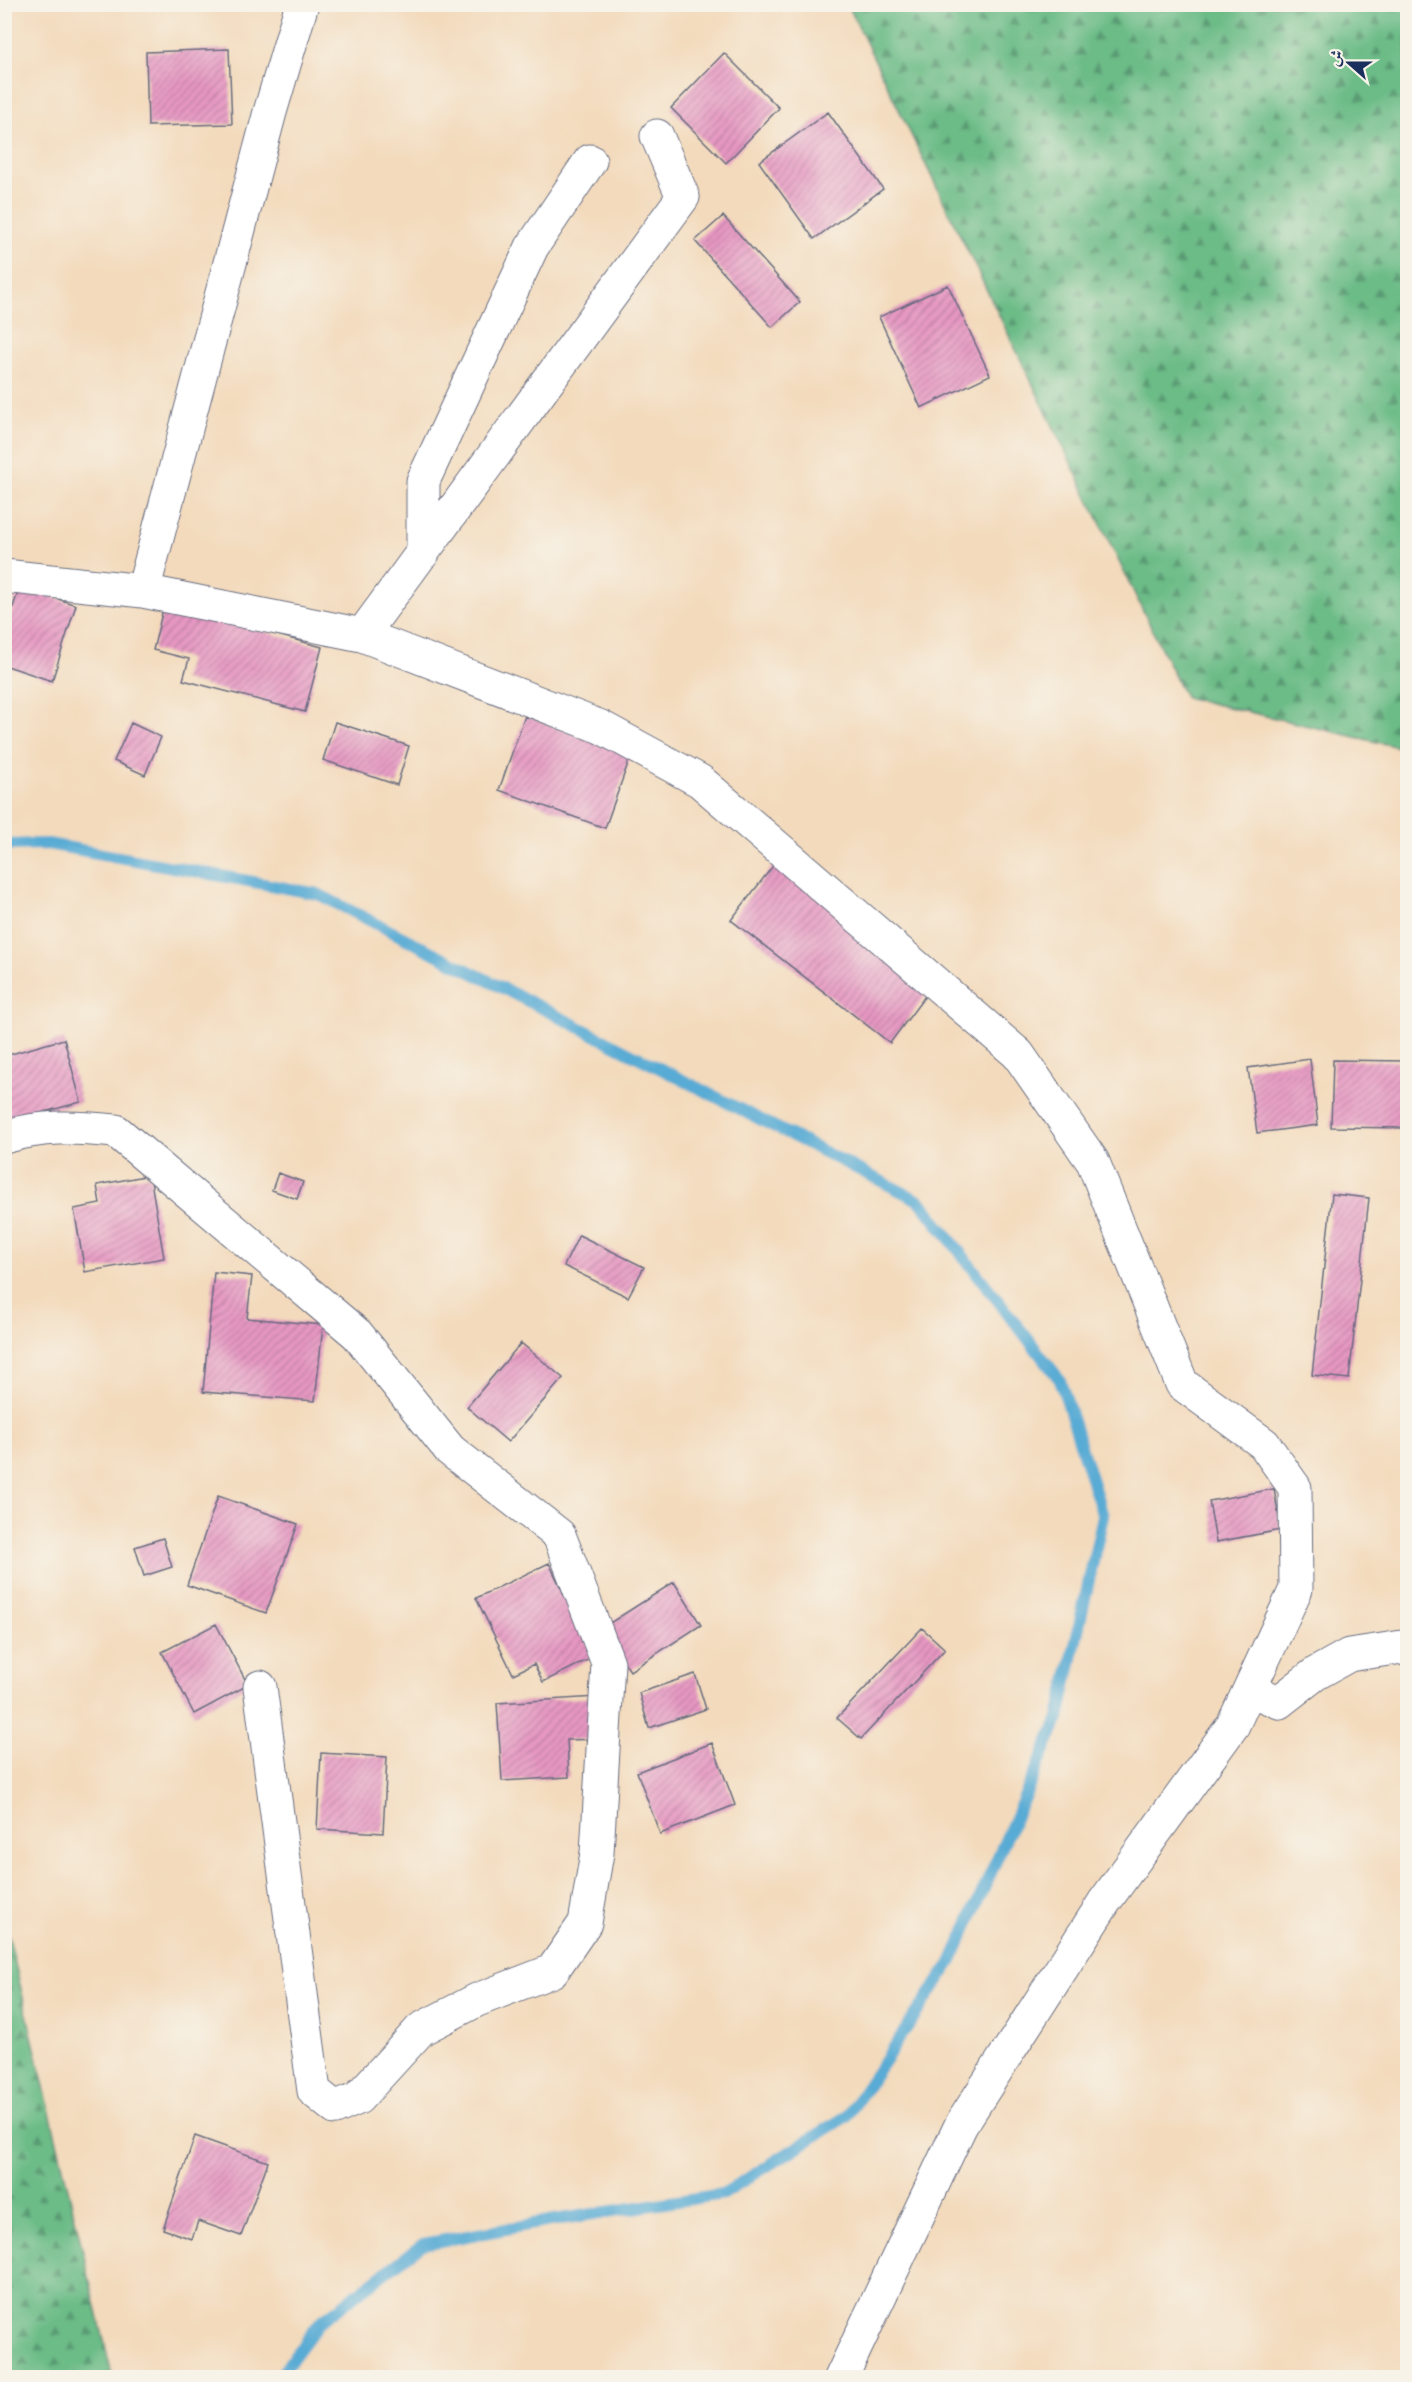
<svg xmlns="http://www.w3.org/2000/svg" width="1412" height="2382" font-family="'EB Garamond',Amiri,serif">
	<defs>
		<pattern id="forest-firs" width="22" height="20" patternUnits="userSpaceOnUse" patternTransform="scale(1.5)"><rect width="22" height="20" fill="#6cbc87"/><path d="M5 1l3.5 6h-7zM16 11l3.5 6h-7z" fill="#589972"/></pattern>
		<pattern id="building-hatch" width="6" height="6" patternUnits="userSpaceOnUse" patternTransform="scale(1.5)"><rect width="6" height="6" fill="#e798c2"/><path d="M-1 1l2-2M0 6l6-6M5 7l2-2" fill="none" stroke="#ba7ca1"/></pattern>
	</defs>
	<rect width="100%" height="100%" fill="#f7f3e8"/>
	<filter id="ink" filterUnits="userSpaceOnUse"><feTurbulence type="fractalNoise" baseFrequency=".0167" numOctaves="2"/><feDisplacementMap in="SourceGraphic" scale="12" xChannelSelector="R" yChannelSelector="G"/><feConvolveMatrix kernelMatrix="1 2 1 2 8 2 1 2 1" color-interpolation-filters="sRGB"/></filter>
	<filter id="wash" filterUnits="userSpaceOnUse"><feTurbulence type="fractalNoise" baseFrequency=".008" numOctaves="4" result="noise"/><feDisplacementMap in="SourceGraphic" scale="24" xChannelSelector="R" yChannelSelector="G"/><feGaussianBlur stdDeviation="1.35" result="paint"/><feColorMatrix in="noise" values="0 0 0 0 0 0 0 0 0 0 0 0 0 0 0 0 0 1.4 0 .05"/><feComposite in="paint" operator="in"/></filter>
	<g filter="url(#wash)">
		<rect width="100%" height="100%" fill="#f3dabc"/>
		<!-- forest -->
		<path fill="url(#forest-firs)" stroke="#447672" stroke-width="1.5" d="M848 5H1407V749L1185 697Z
			M4 1917 112 2375 111 2377H5Z"/>
		<g fill="none" stroke-linecap="round" stroke-linejoin="round">
			<!-- stream -->
			<path stroke="#59abd4" stroke-width="12" d="M4 845 48 844 318 894 920 1201 1060 1380 1103 1516 1059 1718 952 1961 847 2116 723 2194 561 2219 423 2244 320 2322 278 2378"/>
		</g>
		<g id="blocks">
			<!-- building -->
			<path fill="url(#building-hatch)" d="M229 49 232 124 148 126 146 52Z
				M724 53 779 108 726 163 671 108Z
				M828 112 883 189 814 239 759 162Z
				M723 216 800 302 772 327 695 241Z
				M948 285 990 375 921 408 879 317Z
				M20 586 76 605 52 681 4 665V634Z
				M164 605 322 647 305 712 183 680 189 659 153 650Z
				M525 716 631 755 605 828 499 790Z
				M335 722 409 746 397 785 323 760Z
				M131 723 161 737 145 775 114 761Z
				M783 853 934 984 890 1043 731 920Z
				M64 1039 81 1102 4 1123V1056Z
				M1310 1059 1318 1125 1257 1133 1248 1068Z
				M1333 1060 1406 1061 1405 1128 1331 1127Z
				M278 1173 303 1182 297 1199 272 1190Z
				M150 1175 164 1258 85 1272 74 1209 100 1204 97 1185Z
				M1332 1194 1369 1198 1349 1379 1312 1375Z
				M579 1235 644 1267 628 1297 564 1266Z
				M214 1272 252 1276 247 1318 323 1325 315 1401 203 1392Z
				M521 1343 563 1378 508 1442 467 1407Z
				M1274 1489 1281 1530 1216 1542 1209 1501Z
				M218 1496 298 1524 266 1613 187 1585Z
				M163 1538 172 1567 144 1576 135 1547Z
				M549 1563 594 1657 543 1682 534 1664 513 1674 476 1598Z
				M674 1582 701 1625 630 1671 602 1628Z
				M216 1624 248 1685 194 1714 162 1652Z
				M922 1628 945 1649 861 1739 837 1718Z
				M695 1674 706 1709 649 1728 639 1693Z
				M597 1697 599 1739 567 1740 569 1777 502 1781 497 1703Z
				M712 1743 735 1805 660 1834 637 1772Z
				M321 1753 387 1757 383 1833 317 1829Z
				M195 2136 268 2162 241 2236 198 2221 192 2239 163 2229Z"/>
		</g>
	</g>
	<g filter="url(#ink)">
		<use href="#blocks" fill-opacity="0" stroke="#676b7f" stroke-width="1.5"/>
		<g fill="none" stroke-linecap="round" stroke-linejoin="round">
			<defs>
				<path id="street" d="M423 553V481L532 247 590 161
					M4 576 143 591 362 635 601 727 700 781 1018 1054 1093 1162 1182 1384 1264 1444 1295 1488 1296 1589 1233 1725 1105 1901 961 2125 841 2378
					M143 591 270 112 302 4
					M362 635 683 197 657 136
					M4 1137C44 1125 75 1127 116 1131L357 1334 450 1450 559 1535 608 1663 597 1853 585 1923 552 1971 477 2000 421 2029 358 2098 335 2108 314 2091 260 1687
					M1250 1690 1279 1702 1315 1674 1349 1655 1402 1647 1408 1650"/>
			</defs>
			<!-- street casing -->
			<use href="#street" stroke="#676b7f" stroke-width="35"/>
			<!-- street -->
			<use href="#street" stroke="#fff" stroke-width="33"/>
		</g>
	</g>
	<!-- margin -->
	<rect width="1412" height="2382" fill="none" stroke="#f7f3e8" stroke-width="24"/>
	<!-- north arrow -->
	<g transform="translate(1349 63) rotate(291)" stroke="#f7f3e8" stroke-width="4.5" paint-order="stroke">
	<path d="M0-4.5L10 22L0 15L-10 22Z" fill="#1b2f5e"/>
	<text y="-9" font-size="16" font-weight="bold" text-anchor="middle" fill="#1b2f5e">ش</text>
	</g>
</svg>
